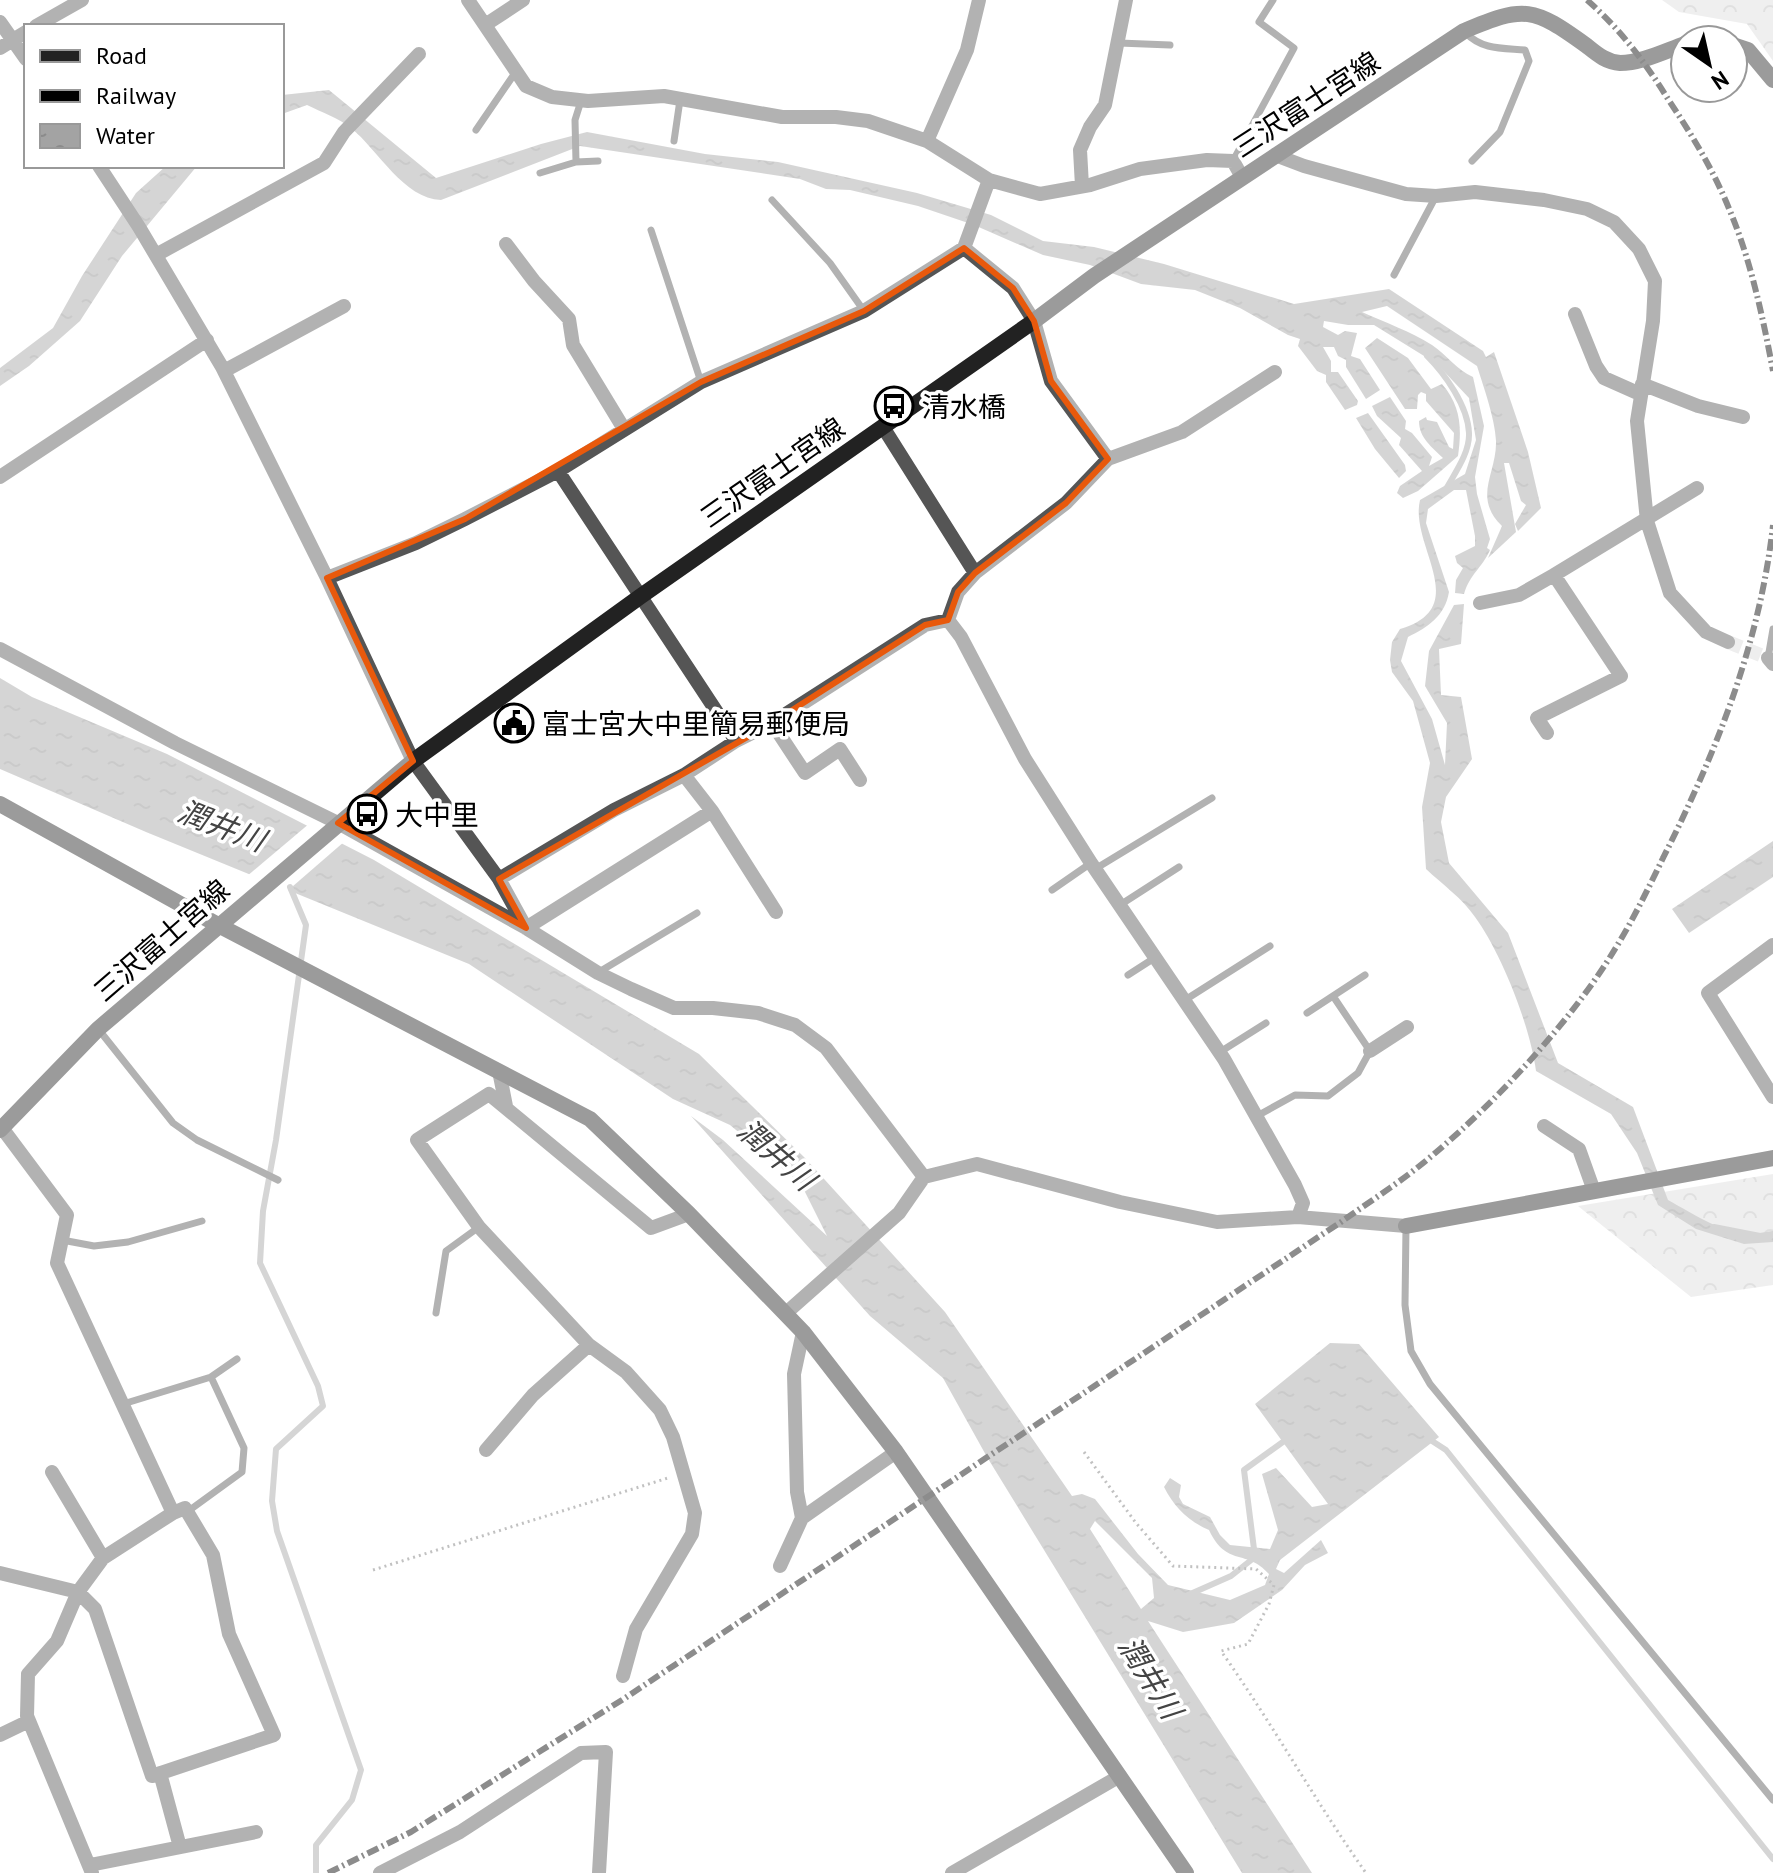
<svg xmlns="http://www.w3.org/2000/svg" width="1773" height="1873" font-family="'PT Sans','Noto Sans JP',sans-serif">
	<defs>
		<pattern id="forest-crowns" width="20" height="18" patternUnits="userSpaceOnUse" patternTransform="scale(2)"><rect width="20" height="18" fill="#dcdcdc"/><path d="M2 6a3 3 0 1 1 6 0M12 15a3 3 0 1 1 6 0" fill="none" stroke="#bbb"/></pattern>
		<pattern id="water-ripples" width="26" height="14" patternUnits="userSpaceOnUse" patternTransform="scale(2)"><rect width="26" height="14" fill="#a3a3a3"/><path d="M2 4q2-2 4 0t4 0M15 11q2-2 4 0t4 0" fill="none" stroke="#8b8b8b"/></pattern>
	</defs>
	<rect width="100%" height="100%" fill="#fff"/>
	<!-- forest -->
	<path fill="url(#forest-crowns)" d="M1662 0H1773V61L1747 24 1679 12Z
		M1773 1174V1285L1691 1297 1578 1206Z"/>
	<!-- water -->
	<path fill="url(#water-ripples)" fill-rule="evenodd" d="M329 90 436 178 541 144 587 132 705 154 778 162 917 193 991 215 1043 241 1094 247 1164 264 1294 304 1389 289 1483 351 1486 357 1494 352 1528 452 1541 508 1518 531 1515 524 1526 505 1521 501 1509 463H1504L1516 532 1488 558 1502 526C1472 497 1497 473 1496 441 1495 419 1484 388 1477 366L1387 306 1362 312C1386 323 1410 331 1432 345 1447 355 1457 370 1473 377L1484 426 1475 477 1477 494 1490 539 1487 548 1490 550C1482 568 1470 574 1464 594L1455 593 1456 580 1463 568 1457 563 1455 556 1475 546V536L1466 490H1454L1428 509 1426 523 1449 592C1445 616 1428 627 1408 637L1401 661 1432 719 1445 765 1447 723 1425 686 1429 651 1454 605 1464 604 1461 644 1439 649 1441 695 1461 697 1472 759 1446 797 1441 822 1449 863 1508 933 1558 1063 1633 1107 1668 1200C1699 1217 1736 1243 1773 1233V1242L1744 1244 1696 1229 1658 1205 1637 1153 1611 1114 1536 1071C1530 1026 1502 954 1475 917 1463 899 1442 884 1426 869L1422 807 1430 763 1413 701 1392 672 1390 660 1392 642 1400 629C1474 607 1409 546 1420 500L1465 474 1476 440 1469 398 1437 364 1374 325H1348L1324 321 1323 327 1338 335 1345 331 1357 333 1351 356 1360 359 1380 390 1366 399 1346 367V360L1338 356 1334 347H1323L1331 361V372H1338L1358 401 1357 405 1345 410 1326 382V375L1317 371 1298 346 1300 339 1288 335 1240 308 1195 290 1141 284 1090 265 1043 255 974 225 918 206 850 190 826 189 800 179 580 146 441 200C404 199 378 150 351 128 339 118 321 112 307 105L282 114V95Z
		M166 166H197L122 256 80 321 29 366 0 386V368L53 328 82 276 136 193Z
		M1377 338 1408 358 1431 389 1442 384C1461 406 1462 428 1458 456L1418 491 1403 498 1397 493 1400 486 1422 471 1399 445 1401 438 1377 416 1372 406 1390 397 1406 421 1405 429 1412 433 1432 457 1429 466 1443 458C1432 447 1419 438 1419 421L1426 417 1427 420 1437 422 1449 447 1453 449 1454 433 1426 401V394L1421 392 1418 395 1417 409H1405L1365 348Z
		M1368 413 1405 465 1406 471 1399 478 1375 449 1356 418Z
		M0 678 32 697 167 754 374 860 699 1054 805 1158 945 1312 1072 1496 1082 1494 1095 1499 1138 1554 1168 1585 1230 1600 1265 1585 1269 1574C1246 1548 1227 1568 1209 1530 1188 1521 1174 1507 1164 1487L1170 1478 1181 1485 1179 1497 1183 1504 1210 1517 1220 1535 1230 1545 1270 1549 1278 1530 1262 1474 1276 1468 1312 1507 1328 1504 1255 1404 1330 1343 1359 1344 1439 1437 1280 1560 1276 1569 1284 1573 1321 1540 1328 1553 1305 1565 1282 1590 1234 1623 1183 1632 1148 1621 1312 1873H1242L987 1457 943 1378 870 1316 691 1116 723 1140 827 1236 801 1184 730 1125 673 1099 469 964 146 832 0 769ZM1095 1521 1152 1578 1154 1598 1141 1609 1090 1529Z
		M1773 841V877L1689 933 1672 909Z"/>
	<!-- pier -->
	<path fill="#fff" d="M310 823 345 841 285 893 246 877Z"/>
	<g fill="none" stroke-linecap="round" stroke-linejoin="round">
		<!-- stream -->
		<path stroke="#a3a3a3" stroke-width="6" d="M1427 356C1445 374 1468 406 1469 433 1470 453 1454 474 1445 491
			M290 887 306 925 276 1140 263 1211 260 1263 318 1386 323 1406 276 1449 272 1501 277 1531 361 1770 352 1800 316 1845V1873
			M1714 1227 1760 1236 1773 1234
			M1429 1439 1446 1450 1773 1859
			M1188 1595 1231 1576 1255 1557 1244 1470 1287 1439"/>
		<!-- street-tunnel -->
		<path stroke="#d9d9d9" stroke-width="14" stroke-dasharray="14 7" stroke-linecap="butt" d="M1728 642 1768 658"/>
		<!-- path -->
		<path stroke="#777" stroke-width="3" stroke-dasharray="2 4" stroke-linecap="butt" d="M1084 1452 1136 1523 1173 1566 1256 1569 1274 1585 1269 1604 1248 1644 1221 1651C1272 1723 1315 1801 1366 1873
			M373 1570 668 1478"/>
		<!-- lane -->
		<path stroke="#555" stroke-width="7" d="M1466 33C1482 50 1503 48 1525 50L1529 61 1500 132 1472 161
			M1119 43 1170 45
			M476 130 515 73
			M674 141 680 100
			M1233 161 1294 48 1259 22 1273 0
			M576 162 575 120 581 101
			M540 173 576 162 598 161
			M772 200 830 263 864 311
			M651 230 701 382
			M1394 275 1436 196
			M1768 658 1773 629
			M1095 869 1212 798
			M1052 890 1091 863
			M1120 905 1179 867
			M599 972 697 913
			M1128 975 1156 957
			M1185 1000 1270 946
			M1307 1013 1365 975
			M99 1030 173 1123 197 1140 278 1180
			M1220 1052 1266 1023
			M1257 1116 1295 1095 1328 1096 1358 1073 1370 1051 1333 996
			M1406 1227 1405 1305 1411 1351 1430 1384 1773 1800
			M62 1240 94 1246 128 1242 202 1221
			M436 1313 446 1251 479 1227
			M211 1377 237 1359
			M123 1404 211 1377 244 1448 242 1472 187 1512"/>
		<!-- street -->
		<path stroke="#555" stroke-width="14" d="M468 0 526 86 552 97 588 101 664 96 782 117H836L868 121 927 141 989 180 1040 194 1090 185 1140 169 1207 160 1233 161 1242 177
			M0 22 26 59
			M485 25 523 0
			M36 26 82 0
			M0 48 26 32
			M927 141 967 50 979 0
			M1275 155 1304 166 1406 194 1436 196 1475 192 1544 200 1587 209 1614 222 1639 249 1655 281 1653 321 1637 421 1647 521 1670 593 1706 632 1728 642
			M99 166 139 227 222 367 327 578 413 761 499 879 526 928
			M1082 186 1080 150 1090 127 1105 105 1126 0
			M506 244 534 281 569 319 573 345 624 429
			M964 248 989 180
			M156 255 324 163 344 132 419 54
			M1575 314 1596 366 1604 378 1640 394
			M224 371 344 306
			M1275 372 1182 432 1108 459 1066 503 975 573 958 592 948 620 961 637 1025 759 1091 863 1224 1059 1295 1185 1303 1203 1298 1217
			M1642 384 1698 406 1743 417
			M883 427 975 573
			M558 471 736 741
			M0 477 207 340
			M327 578 416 543 465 519 558 471 701 382 864 311 964 248 1013 288 1034 321 1051 381 1108 459
			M1480 603 1519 595 1554 575
			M0 649 175 743 338 823 526 928 598 973 631 989 674 1008H713L758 1013 795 1025 826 1048 924 1177
			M1768 658 1773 664
			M772 723 805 773 840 749 860 780
			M1547 733 1537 718 1621 676 1554 575 1697 488
			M684 775 712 811 776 912
			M499 879 614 810 684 775 736 741 772 723 925 625 948 620
			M526 928 712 811
			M1773 945 1708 993 1773 1097
			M1370 1051 1407 1027
			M499 1071 506 1106
			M1544 1126 1579 1149 1594 1191
			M2 1128 67 1215 57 1263 173 1513 103 1558 78 1592 57 1641 28 1674 27 1716 92 1873
			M786 1313 899 1213 924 1177 977 1164 1120 1202 1217 1222 1298 1217 1406 1226
			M486 1450 533 1395 589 1345
			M52 1472 103 1558
			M802 1518 896 1452
			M780 1566 802 1518 797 1492 794 1374 803 1332
			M0 1573 78 1592 95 1609 152 1776 274 1735 229 1634 213 1555 185 1508 173 1513
			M623 1676 636 1629 692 1534 695 1513 673 1437 660 1410 626 1372 589 1345 479 1227 417 1140 489 1094 651 1228 689 1214
			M0 1735 29 1721
			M160 1773 180 1847
			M90 1865 256 1832
			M380 1873 460 1832 581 1753 606 1752 599 1873
			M952 1873 1120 1776"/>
		<!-- secondary -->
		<path stroke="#222" stroke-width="16" d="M1733 45 1748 50 1773 80
			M0 804 218 925 590 1119 689 1214 803 1332 896 1452 1186 1873
			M0 1130 98 1029 413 761 641 596 1034 321 1094 276 1464 31C1525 5 1533 7 1587 46 1597 54 1606 62 1620 63 1641 63 1665 51 1685 44
			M1406 1226 1773 1158"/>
		<!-- rail -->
		<path stroke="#000" stroke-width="6" stroke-dasharray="12 4 2 4" stroke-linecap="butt" d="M1587 0C1620 29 1645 62 1668 99 1692 135 1714 171 1730 211 1751 261 1763 318 1773 371
			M328 1873 411 1832 622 1700 1341 1222C1372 1200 1405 1179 1434 1154 1497 1101 1573 1019 1615 949 1633 920 1648 889 1663 858 1716 753 1760 643 1773 525"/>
	</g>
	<!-- marked area -->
	<path d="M0 0H1773V1873H0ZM964 248 1013 288 1034 321 1051 381 1108 459 1066 503 975 573 958 592 948 620 925 625 772 723 499 879 526 928 338 823 413 761 327 578 465 519 701 382 864 311Z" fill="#fff" fill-opacity=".55" fill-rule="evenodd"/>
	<path fill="none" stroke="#e8590c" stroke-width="6" stroke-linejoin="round" d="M964 248 1013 288 1034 321 1051 381 1108 459 1066 503 975 573 958 592 948 620 925 625 772 723 499 879 526 928 338 823 413 761 327 578 465 519 701 382 864 311Z"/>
	<!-- icons -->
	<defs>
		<symbol id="bus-ring" viewBox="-11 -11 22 22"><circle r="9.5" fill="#fff" stroke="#000" stroke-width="1.5"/><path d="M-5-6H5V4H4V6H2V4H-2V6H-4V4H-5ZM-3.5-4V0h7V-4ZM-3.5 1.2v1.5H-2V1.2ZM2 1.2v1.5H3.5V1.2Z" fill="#000"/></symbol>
		<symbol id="civic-ring" viewBox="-11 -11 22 22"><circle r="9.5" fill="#fff" stroke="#000" stroke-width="1.5"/><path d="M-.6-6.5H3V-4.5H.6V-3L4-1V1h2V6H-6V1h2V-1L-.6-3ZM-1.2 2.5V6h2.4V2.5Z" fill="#000"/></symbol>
	</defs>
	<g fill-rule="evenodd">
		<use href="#bus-ring" x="872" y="384" width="44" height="44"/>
		<use href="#civic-ring" x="492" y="701" width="44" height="44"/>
		<use href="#bus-ring" x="345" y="792" width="44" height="44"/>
	</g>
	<g text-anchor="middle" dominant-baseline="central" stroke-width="7" stroke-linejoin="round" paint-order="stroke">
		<!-- street labels -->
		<g font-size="28" fill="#000" stroke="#fff">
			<text transform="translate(1306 104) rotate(-33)">三沢富士宮線</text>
			<text transform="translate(772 472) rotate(-35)">三沢富士宮線</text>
			<text transform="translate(161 940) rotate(-41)">三沢富士宮線</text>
		</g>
		<!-- poi labels -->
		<g font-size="28" fill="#000" stroke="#fff" text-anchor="start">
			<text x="922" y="406">清水橋</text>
			<text x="542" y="723">富士宮大中里簡易郵便局</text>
			<text x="395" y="814">大中里</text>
		</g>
		<!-- water labels -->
		<g font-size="30" font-style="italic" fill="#444" stroke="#fff">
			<text transform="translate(222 825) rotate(21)">潤井川</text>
			<text transform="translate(777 1154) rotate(41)">潤井川</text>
			<text transform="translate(1151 1677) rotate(58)">潤井川</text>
		</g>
	</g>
	<!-- legend -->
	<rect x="24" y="24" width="260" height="144" fill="#ffffff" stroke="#999999" stroke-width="2"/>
	<rect x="40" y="50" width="40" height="12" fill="#222222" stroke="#999999" stroke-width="2"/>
	<text x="96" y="64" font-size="24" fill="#000000">Road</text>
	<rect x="40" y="90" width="40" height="12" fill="#000000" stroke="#999999" stroke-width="2"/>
	<text x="96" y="104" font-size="24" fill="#000000">Railway</text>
	<rect x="40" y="124" width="40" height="24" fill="url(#water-ripples)" stroke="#999999" stroke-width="2"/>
	<text x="96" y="144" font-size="24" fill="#000000">Water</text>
	<!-- north arrow -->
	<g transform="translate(1709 64) rotate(146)"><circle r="38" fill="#ffffff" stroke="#999999" stroke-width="2"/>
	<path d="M0-6L14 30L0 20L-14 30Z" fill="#000000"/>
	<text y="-12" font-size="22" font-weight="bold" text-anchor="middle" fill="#000000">N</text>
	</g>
</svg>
